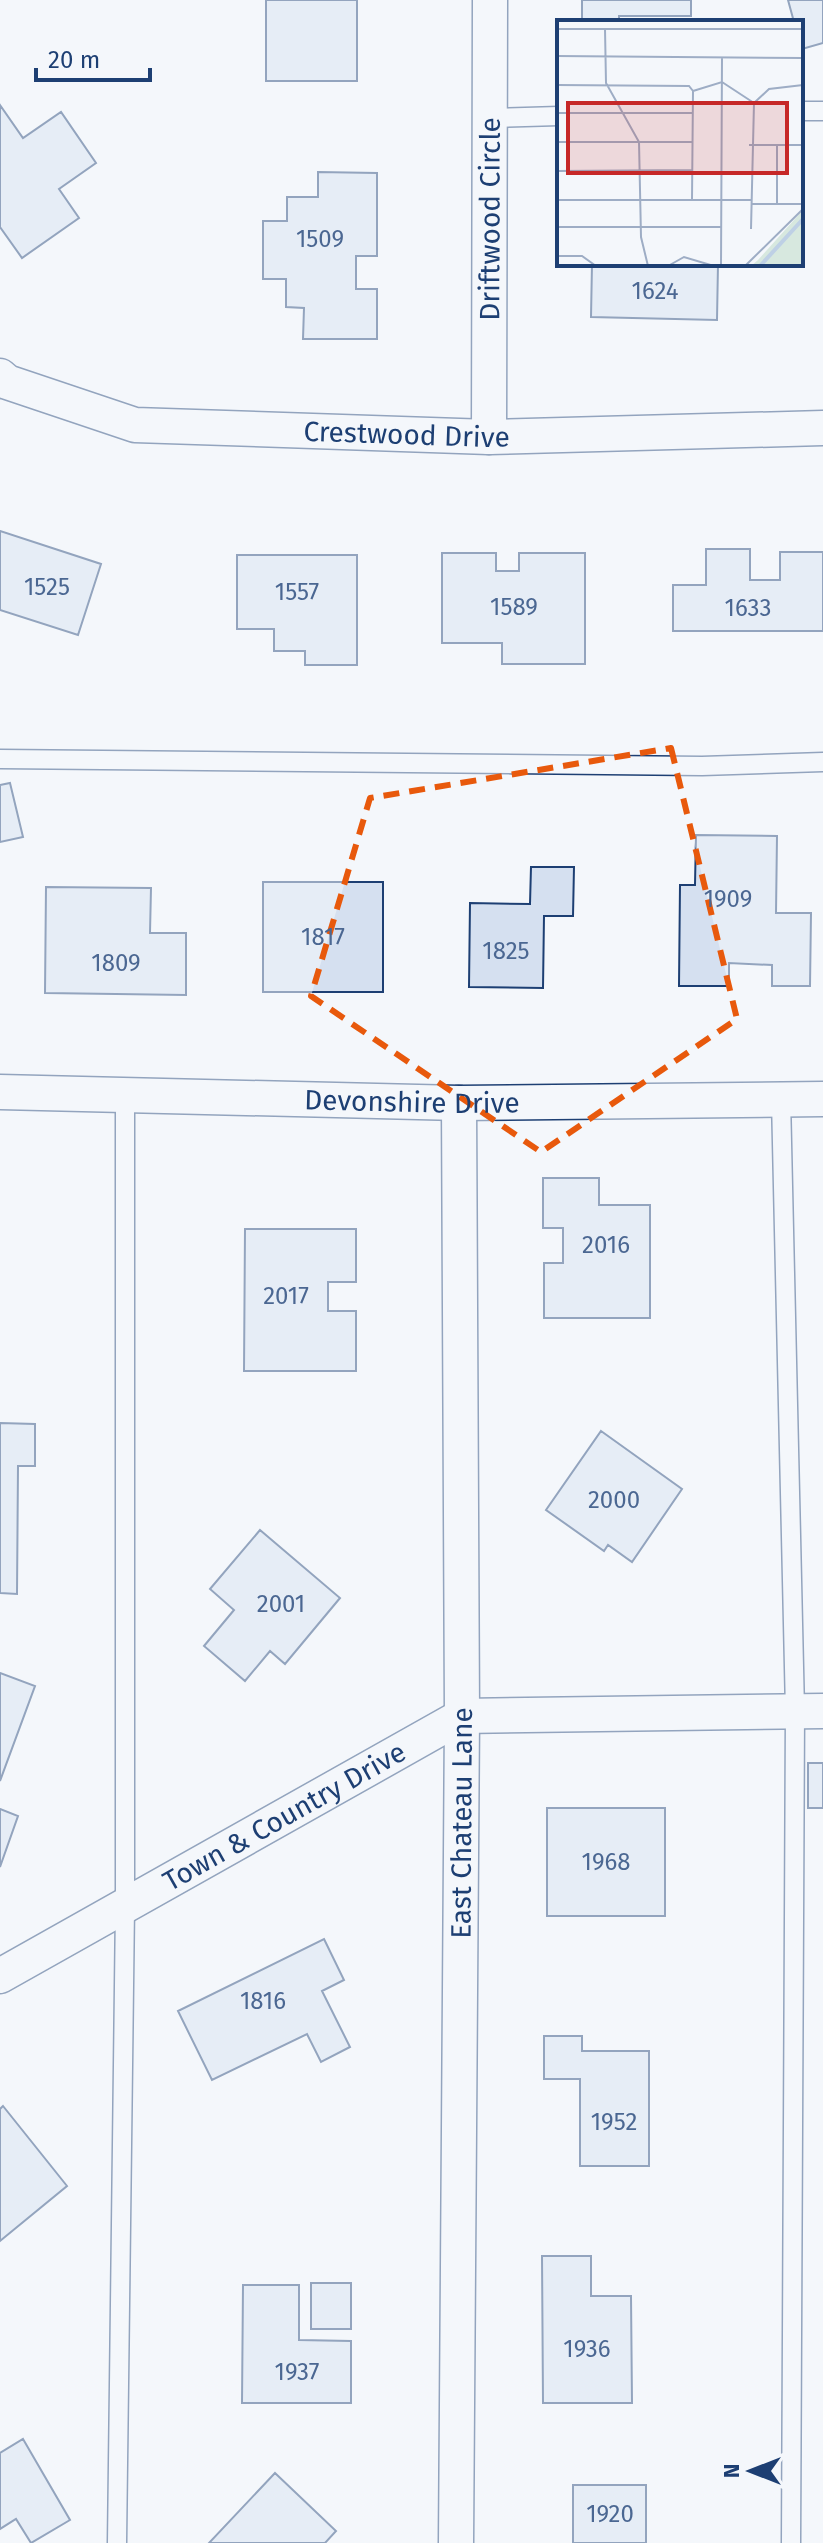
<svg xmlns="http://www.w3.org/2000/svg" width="823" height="2543" font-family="'Fira Sans',sans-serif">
	<rect width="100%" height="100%" fill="#f4f7fb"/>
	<!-- building -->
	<path fill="#d5e0f0" stroke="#1d3f73" stroke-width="2" d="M266 0H357V81H266Z
		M582 0H691V16H619V22H582Z
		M788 0H823V43L802 49 801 22H794Z
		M0 105 23 138 61 112 96 163 59 189 79 218 22 258 0 227Z
		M318 172 377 173V256H356V289H377V339H303L304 308 286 307V279H263V221H287V197H318Z
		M592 264H718L717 320 591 317Z
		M0 531 101 564 78 635 0 610Z
		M706 549H750V580H780V552H823V631H673V585H706Z
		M442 553H496V571H519V553H585V664H502V643H442Z
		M237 555H357V665H305V651H274V629H237Z
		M10 783 23 837 0 842V785Z
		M696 835 777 836 776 913H811L810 986H772V965L729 963V986H679L680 885H695Z
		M531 867H574L573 916H544L543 988 469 987 470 903 530 904Z
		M263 882H383V992H263Z
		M46 887 151 888 150 933H186V995L45 993Z
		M543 1178H599V1205H650V1318H544V1263H563V1228H543Z
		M245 1229H356V1282H328V1311H356V1371H244Z
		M0 1423 35 1424V1466H18L17 1594 0 1593Z
		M601 1431 682 1489 632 1562 608 1545 604 1551 546 1510Z
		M260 1530 340 1598 285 1664 270 1651 245 1681 204 1646 234 1610 210 1589Z
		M0 1673 35 1686 0 1781Z
		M808 1763H823V1808H808Z
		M547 1808H665V1916H547Z
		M0 1809 18 1816 0 1867Z
		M324 1939 344 1980 322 1991 350 2047 321 2062 307 2034 212 2080 178 2011Z
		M544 2036H582V2051H649V2166H580V2079H544Z
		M3 2106 67 2186 0 2241V2109Z
		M542 2256H591V2296H631L632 2403H543Z
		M311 2283H351V2329H311Z
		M243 2285H299V2340L351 2341V2403H242Z
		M23 2439 70 2520 31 2543 16 2519 0 2529V2453Z
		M275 2473 336 2531 325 2543H209Z
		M573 2485H646V2543H573Z"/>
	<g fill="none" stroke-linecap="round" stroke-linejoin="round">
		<defs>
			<path id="service" d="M801 111H823
				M490 118 559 116
				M0 759 702 766 823 762
				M781 1099 795 1711 791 2543
				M117 2543 125 1906V1095"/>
			<g id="minor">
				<path id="s1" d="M0 376 7 382 135 425 489 437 823 428"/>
				<path id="s2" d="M489 437 490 0"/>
				<path id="s3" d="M0 1092 459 1103 823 1099"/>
				<path id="s4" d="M0 1976 462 1716 823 1711"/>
				<path id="s5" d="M456 2543 462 1716 459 1103"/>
			</g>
		</defs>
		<!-- service casing -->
		<use href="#service" stroke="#1d3f73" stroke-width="21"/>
		<!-- minor casing -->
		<use href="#minor" stroke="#1d3f73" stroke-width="37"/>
		<!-- service -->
		<use href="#service" stroke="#f4f7fb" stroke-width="18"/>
		<!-- minor -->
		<use href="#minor" stroke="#f4f7fb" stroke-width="34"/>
	</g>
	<!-- marked area -->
	<path d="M0 0H823V2543H0ZM671 748 737 1019 541 1152 311 996 370 798Z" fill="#f4f7fb" fill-opacity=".55" fill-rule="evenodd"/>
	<path fill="none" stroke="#e8590c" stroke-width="6" stroke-dasharray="16 10" stroke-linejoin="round" d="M671 748 737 1019 541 1152 311 996 370 798Z"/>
	<g text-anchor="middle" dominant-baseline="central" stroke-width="6" stroke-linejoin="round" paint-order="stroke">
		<!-- number labels -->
		<g font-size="24" fill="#4b6792">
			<text x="320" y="239">1509</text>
			<text x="655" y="291">1624</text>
			<text x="47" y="587">1525</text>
			<text x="297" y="592">1557</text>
			<text x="514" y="607">1589</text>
			<text x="748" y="608">1633</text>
			<text x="728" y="899">1909</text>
			<text x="323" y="937">1817</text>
			<text x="506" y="951">1825</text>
			<text x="116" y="963">1809</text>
			<text x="606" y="1245">2016</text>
			<text x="286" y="1296">2017</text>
			<text x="614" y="1500">2000</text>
			<text x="281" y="1604">2001</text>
			<text x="606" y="1862">1968</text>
			<text x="263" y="2001">1816</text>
			<text x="614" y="2122">1952</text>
			<text x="587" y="2349">1936</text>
			<text x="297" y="2372">1937</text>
			<text x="610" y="2514">1920</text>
		</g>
		<!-- street labels -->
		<g font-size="28" fill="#1d3f73" stroke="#f4f7fb">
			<text stroke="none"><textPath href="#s2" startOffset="218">Driftwood Circle</textPath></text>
			<text stroke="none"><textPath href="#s1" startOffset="416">Crestwood Drive</textPath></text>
			<text stroke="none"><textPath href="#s3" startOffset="412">Devonshire Drive</textPath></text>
			<text stroke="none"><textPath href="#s4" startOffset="326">Town &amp; Country Drive</textPath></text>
			<text stroke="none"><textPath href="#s5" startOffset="720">East Chateau Lane</textPath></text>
		</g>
	</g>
	<!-- overview -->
	<g transform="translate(557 20)">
		<rect width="246" height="246" fill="#f4f7fb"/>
		<path d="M246 190V246H194L201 240Z" fill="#d7e8df"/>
		<path fill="none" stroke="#bed0e5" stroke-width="4" d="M203 246 246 199"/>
		<path fill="none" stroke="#9eadc5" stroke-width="2" d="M0 9H246M48 9 49 63 82 122 84 217 91 246M0 36 246 38M0 65 132 66 136 71 135 180M136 71 165 62 197 83M0 93H136M0 122H135M192 125H246M220 125V184M0 151 135 150M0 180H194M194 184H246M0 207H165M194 209 197 83 212 69 246 65M0 236H25L39 246M111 246 127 237 157 246M164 246 165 37M188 246 246 189"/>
		<path fill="#c62828" fill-opacity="0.15" stroke="#c62828" stroke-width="4" d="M11 83H230V153H11Z"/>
		<rect width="246" height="246" fill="none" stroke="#1d3f73" stroke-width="4"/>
	</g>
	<!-- north arrow -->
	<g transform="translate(751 2471) rotate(270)" stroke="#f4f7fb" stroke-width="6" paint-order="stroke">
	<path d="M0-6L14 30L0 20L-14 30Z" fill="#1d3f73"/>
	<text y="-12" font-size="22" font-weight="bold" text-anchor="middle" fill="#1d3f73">N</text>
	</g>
	<!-- scale -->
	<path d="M36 68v12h114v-12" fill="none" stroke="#1d3f73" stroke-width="4"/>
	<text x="48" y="68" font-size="24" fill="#1d3f73" stroke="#f4f7fb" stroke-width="6" paint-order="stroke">20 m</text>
</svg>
